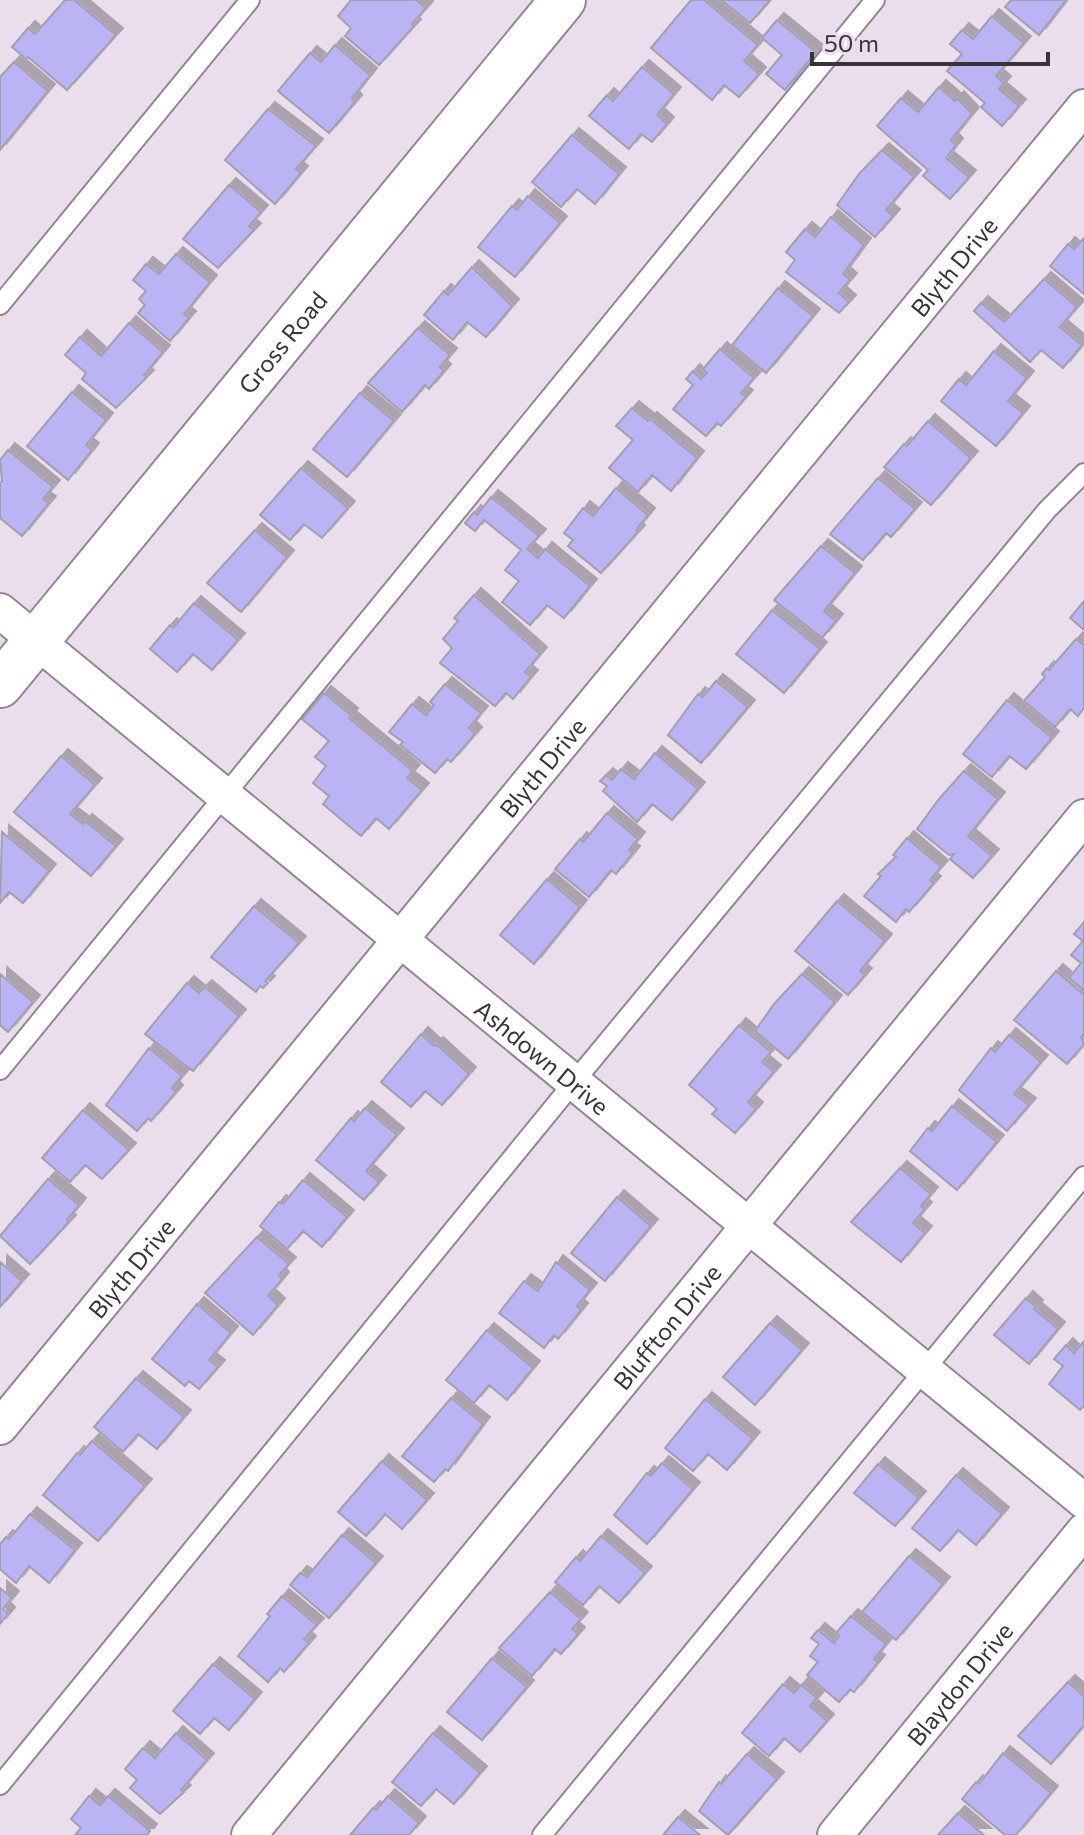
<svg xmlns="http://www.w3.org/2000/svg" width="1084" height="1835" font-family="Commissioner,sans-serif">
	<defs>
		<filter id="shadow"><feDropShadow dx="7" dy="-7" stdDeviation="0" flood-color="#0004"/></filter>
	</defs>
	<rect width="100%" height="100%" fill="#eaddec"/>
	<!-- building -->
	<path fill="#bab4f5" stroke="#a1a0b0" stroke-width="2" filter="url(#shadow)" d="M65 0H74L116 35 67 90 28 57 26 59 12 47 28 28 35 34Z
		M351 0H416L426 8 412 24 414 26 379 65 345 36 351 28 338 16Z
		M691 0H704L758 45 744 61 759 74 739 97 724 85 712 100 651 48Z
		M721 0H770L750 23Z
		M1011 0H1066L1039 35 1005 7Z
		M992 16 1024 43 996 76 1004 83 999 89 1019 106 1002 126 981 107 985 103 947 71 962 54 950 44 962 30 973 39Z
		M777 20 816 52 785 90 766 74 782 55 762 38Z
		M335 45 370 75 352 98 355 102 329 133 278 91 310 53 321 62Z
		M14 62 48 91 0 150V77Z
		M642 67 674 94 657 115 667 124 652 142 641 134 629 149 589 116 607 95 613 101Z
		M939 87 955 101 957 98 972 114 951 140 956 145 946 158 969 177 950 199 923 176 928 170 877 126 901 98 918 112Z
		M268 109 316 146 296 169 301 173 275 204 225 160Z
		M572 135 619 174 595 204 577 189 561 207 532 182Z
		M882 150 914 177 886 210 893 216 875 237 837 205 859 174Z
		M229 185 261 212 249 226 254 230 218 268 183 239Z
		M528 196 560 223 515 277 478 247 512 206 517 210Z
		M831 217 864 245 843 274 850 280 839 293 849 302 839 313 786 272 795 260 786 252 805 229 815 237Z
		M1084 238V294L1050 266 1068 244 1074 249Z
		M176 254 210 282 184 314 189 318 170 341 138 313 145 305 139 299 146 291 133 280 146 264 159 274Z
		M472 267 512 306 486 337 467 322 453 340 424 315 444 291 448 295Z
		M1044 279 1077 307 1060 327 1082 345 1063 368 1041 350 1030 362 974 311 981 303 1004 322Z
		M778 288 813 316 766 373 732 345Z
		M129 323 163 352 144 375 147 377 116 408 82 379 86 373 65 355 80 337 101 356Z
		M418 328 450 355 440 367 444 371 429 389 425 385 402 412 368 383Z
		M720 349 754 378 741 393 746 397 721 426 717 423 706 436 673 409 693 385 686 379 693 371 701 379 707 373 703 369Z
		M994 351 1027 378 1008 401 1023 413 996 446 941 401 959 379 966 385Z
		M72 392 106 420 86 445 92 450 68 480 27 446Z
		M360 393 394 421 347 477 313 449Z
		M632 408 648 421 650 419 697 458 671 491 652 475 638 492 609 468 633 440 616 426Z
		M928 421 971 458 931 505 884 467 904 444 907 446Z
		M8 450 53 487 43 499 49 503 22 536 0 518V483L2 481 0 460Z
		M301 468 348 508 322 538 304 524 290 540 260 515Z
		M878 478 915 509 891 537 886 533 863 560 830 534Z
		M616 488 648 515 636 530 638 532 601 573 568 546 573 540 564 533 583 508 593 516Z
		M491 497 539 536 527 549 538 558 545 549 590 586 564 618 547 605 530 625 502 602 519 581 505 570 521 550 484 520 475 531 465 523 474 512 477 515Z
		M255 530 287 557 241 612 207 583Z
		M821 546 855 573 824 611 836 621 822 638 774 600Z
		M474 595 540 654 525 672 531 677 513 699 506 693 495 706 440 663 452 648 443 639 458 621 454 618Z
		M1084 601V630L1070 618Z
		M194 603 238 640 212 670 193 654 177 672 150 649 170 625 173 628Z
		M772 610 820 649 784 693 736 654Z
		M1076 639 1084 645V708L1078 716 1070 709 1055 727 1024 701 1045 677 1042 674 1047 668 1049 670Z
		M716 681 748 707 701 763 668 735 698 694 703 697Z
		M445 684 481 713 469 728 475 734 451 762 447 759 435 773 400 745 403 742 389 732 412 704 426 715 434 705 430 702Z
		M324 693 351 715 349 718 413 771 407 778 422 790 389 829 376 818 361 836 323 804 329 796 313 783 326 766 315 757 329 741 302 719Z
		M1007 700 1052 738 1026 769 1009 756 992 777 963 754Z
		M655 753 698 789 672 820 652 804 637 822 603 791 607 786 600 781 606 775 612 780 621 769 634 779Z
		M61 756 95 785 70 814 83 824 85 821 116 846 91 876 14 812Z
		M964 771 998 799 968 836 992 856 973 878 950 859 954 854 949 855 917 829 939 799Z
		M607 813 638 839 629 850 633 853 616 874 611 870 589 897 555 869 580 839 583 842Z
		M2 832 49 871 23 903 9 892 0 903Z
		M907 838 941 867 930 880 934 883 909 912 906 909 896 922 864 896 881 876 878 874 896 857 893 855Z
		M547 879 580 907 534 964 500 935Z
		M837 901 885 941 860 971 865 975 848 995 795 951Z
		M254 906 299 943 265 981 268 983 263 988 260 986 256 992 211 957Z
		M1084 922V990L1069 978 1081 963 1071 955 1083 941 1074 934Z
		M1056 971 1084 995V1034L1081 1037 1084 1044 1067 1064 1014 1020Z
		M0 974 33 1002 8 1032 0 1025Z
		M802 974 835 1002 788 1059 755 1031 774 1004Z
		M187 983 199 993 205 987 239 1016 193 1071 145 1034Z
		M739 1025 771 1052 762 1062 774 1072 748 1102 756 1109 735 1133 712 1114 717 1109 689 1085Z
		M421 1034 434 1046 436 1044 469 1074 442 1105 425 1091 411 1107 381 1082Z
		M1009 1035 1041 1062 1014 1094 1029 1105 1007 1131 959 1090 991 1048 995 1052Z
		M149 1048 182 1076 172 1088 176 1092 151 1121 148 1118 137 1131 106 1105Z
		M952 1106 997 1142 957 1190 910 1151 928 1128 932 1131Z
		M365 1108 397 1135 366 1171 379 1182 364 1200 316 1160 351 1118 354 1121Z
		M83 1110 129 1150 102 1179 85 1165 70 1182 42 1158Z
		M900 1168 931 1194 921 1206 925 1209 913 1223 925 1233 901 1262 851 1222Z
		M48 1179 79 1205 67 1220 69 1222 30 1264 0 1236Z
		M303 1180 347 1217 322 1247 303 1231 287 1249 260 1226 279 1202 283 1204Z
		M617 1197 651 1226 605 1281 571 1253Z
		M257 1237 289 1264 279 1275 282 1279 268 1296 278 1305 253 1335 205 1293Z
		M0 1262 22 1281 0 1307Z
		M556 1262 590 1290 577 1306 581 1310 558 1339 554 1335 544 1348 499 1313 524 1281 538 1291Z
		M1026 1298 1036 1307 1034 1309 1058 1329 1029 1364 994 1335Z
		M197 1304 231 1333 209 1360 218 1367 199 1389 189 1381 185 1386 152 1359Z
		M770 1323 802 1350 755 1405 723 1377Z
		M487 1330 533 1368 507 1400 489 1385 474 1403 446 1380Z
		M1084 1341V1406L1080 1410 1049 1384 1063 1366 1054 1359 1066 1345 1074 1353Z
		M136 1378 184 1417 157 1449 138 1434 123 1452 94 1427Z
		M451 1398 483 1424 448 1471 445 1469 434 1482 402 1456Z
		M705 1399 753 1439 727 1470 708 1454 693 1471 665 1448Z
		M92 1441 145 1486 98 1541 43 1495 77 1453 80 1455Z
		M382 1461 427 1500 402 1529 385 1514 366 1536 338 1512Z
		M662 1463 693 1489 647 1544 614 1515 647 1473 651 1476Z
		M878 1464 919 1498 895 1526 854 1493Z
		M956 1475 1002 1514 976 1545 958 1530 940 1551 912 1528Z
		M30 1514 75 1550 49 1583 29 1566 16 1583 0 1569V1544L6 1537 9 1539Z
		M342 1535 376 1563 329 1618 290 1585 300 1573 307 1577Z
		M601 1536 645 1573 619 1603 599 1586 583 1605 555 1582 576 1557 580 1561Z
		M909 1556 943 1584 896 1640 862 1612Z
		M0 1588 12 1598 3 1609 8 1614 0 1624Z
		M550 1592 581 1619 572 1629 578 1634 561 1654 555 1649 532 1676 499 1648Z
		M282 1596 317 1625 304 1639 309 1643 284 1672 280 1668 268 1682 238 1656 270 1616 267 1614Z
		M851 1616 886 1644 874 1659 878 1662 854 1692 850 1689 839 1702 807 1675 818 1662 810 1656 819 1644 811 1638 818 1630 834 1643 839 1636 836 1633Z
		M492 1658 527 1687 482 1740 447 1712Z
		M213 1664 255 1699 229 1730 214 1718 200 1734 173 1711Z
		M1068 1682 1084 1696V1725L1051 1764 1018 1736Z
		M783 1684 794 1693 801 1685 817 1698 810 1706 827 1721 800 1752 784 1738 769 1756 742 1733Z
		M176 1733 207 1760 181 1790 184 1792 160 1814 130 1788 137 1780 125 1769 143 1748 155 1758Z
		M433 1733 480 1773 454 1804 436 1789 421 1806 392 1782Z
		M1003 1753 1051 1793 1016 1835H1005L962 1799 976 1782 979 1784Z
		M747 1754 777 1779 728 1835 699 1811 719 1782 721 1784Z
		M89 1796 100 1805 108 1796 150 1831 147 1835H75L81 1828 71 1819Z
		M388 1796 419 1823 409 1835H350L373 1808 376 1810Z
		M958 1813 984 1835H938Z
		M678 1817 700 1835H663Z"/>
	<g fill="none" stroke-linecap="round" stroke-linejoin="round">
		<defs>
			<path id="lane" d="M0 305 250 0
				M0 1070 875 0
				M0 1785 574 1082 1047 510 1084 473
				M542 1835 1084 1176"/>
			<g id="street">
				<path id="s1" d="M0 611 1084 1501"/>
				<path id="s2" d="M0 1427 1084 107"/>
				<path id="s3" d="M249 1835 1084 817"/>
				<path id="s4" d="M835 1835 1084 1531"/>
			</g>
			<g id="secondary">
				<path id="s5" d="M0 685 563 0"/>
			</g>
		</defs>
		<!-- lane casing -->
		<use href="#lane" stroke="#928693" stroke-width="22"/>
		<!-- street casing -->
		<use href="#street" stroke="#928693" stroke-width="38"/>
		<!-- secondary casing -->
		<use href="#secondary" stroke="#928693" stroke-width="48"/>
		<!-- lane -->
		<use href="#lane" stroke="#fff" stroke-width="18"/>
		<!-- street -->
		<use href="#street" stroke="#fff" stroke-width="34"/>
		<!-- secondary -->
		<use href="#secondary" stroke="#fff" stroke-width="44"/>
	</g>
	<g text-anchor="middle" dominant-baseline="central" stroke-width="6" stroke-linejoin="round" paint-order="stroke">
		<!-- street labels -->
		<g font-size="24" fill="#383338" stroke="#eaddec">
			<text stroke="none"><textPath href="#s2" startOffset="1502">Blyth Drive</textPath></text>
			<text stroke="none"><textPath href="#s5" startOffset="444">Gross Road</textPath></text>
			<text stroke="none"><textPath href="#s2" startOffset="854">Blyth Drive</textPath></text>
			<text stroke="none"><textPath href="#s1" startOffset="702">Ashdown Drive</textPath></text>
			<text stroke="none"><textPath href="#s2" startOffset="206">Blyth Drive</textPath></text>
			<text stroke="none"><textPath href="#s3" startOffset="658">Bluffton Drive</textPath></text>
			<text stroke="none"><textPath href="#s4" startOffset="196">Blaydon Drive</textPath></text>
		</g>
	</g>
	<!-- scale -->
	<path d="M812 52v12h236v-12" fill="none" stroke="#383338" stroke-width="4"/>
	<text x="824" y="52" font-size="24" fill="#383338" stroke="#eaddec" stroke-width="6" paint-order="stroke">50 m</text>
</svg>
